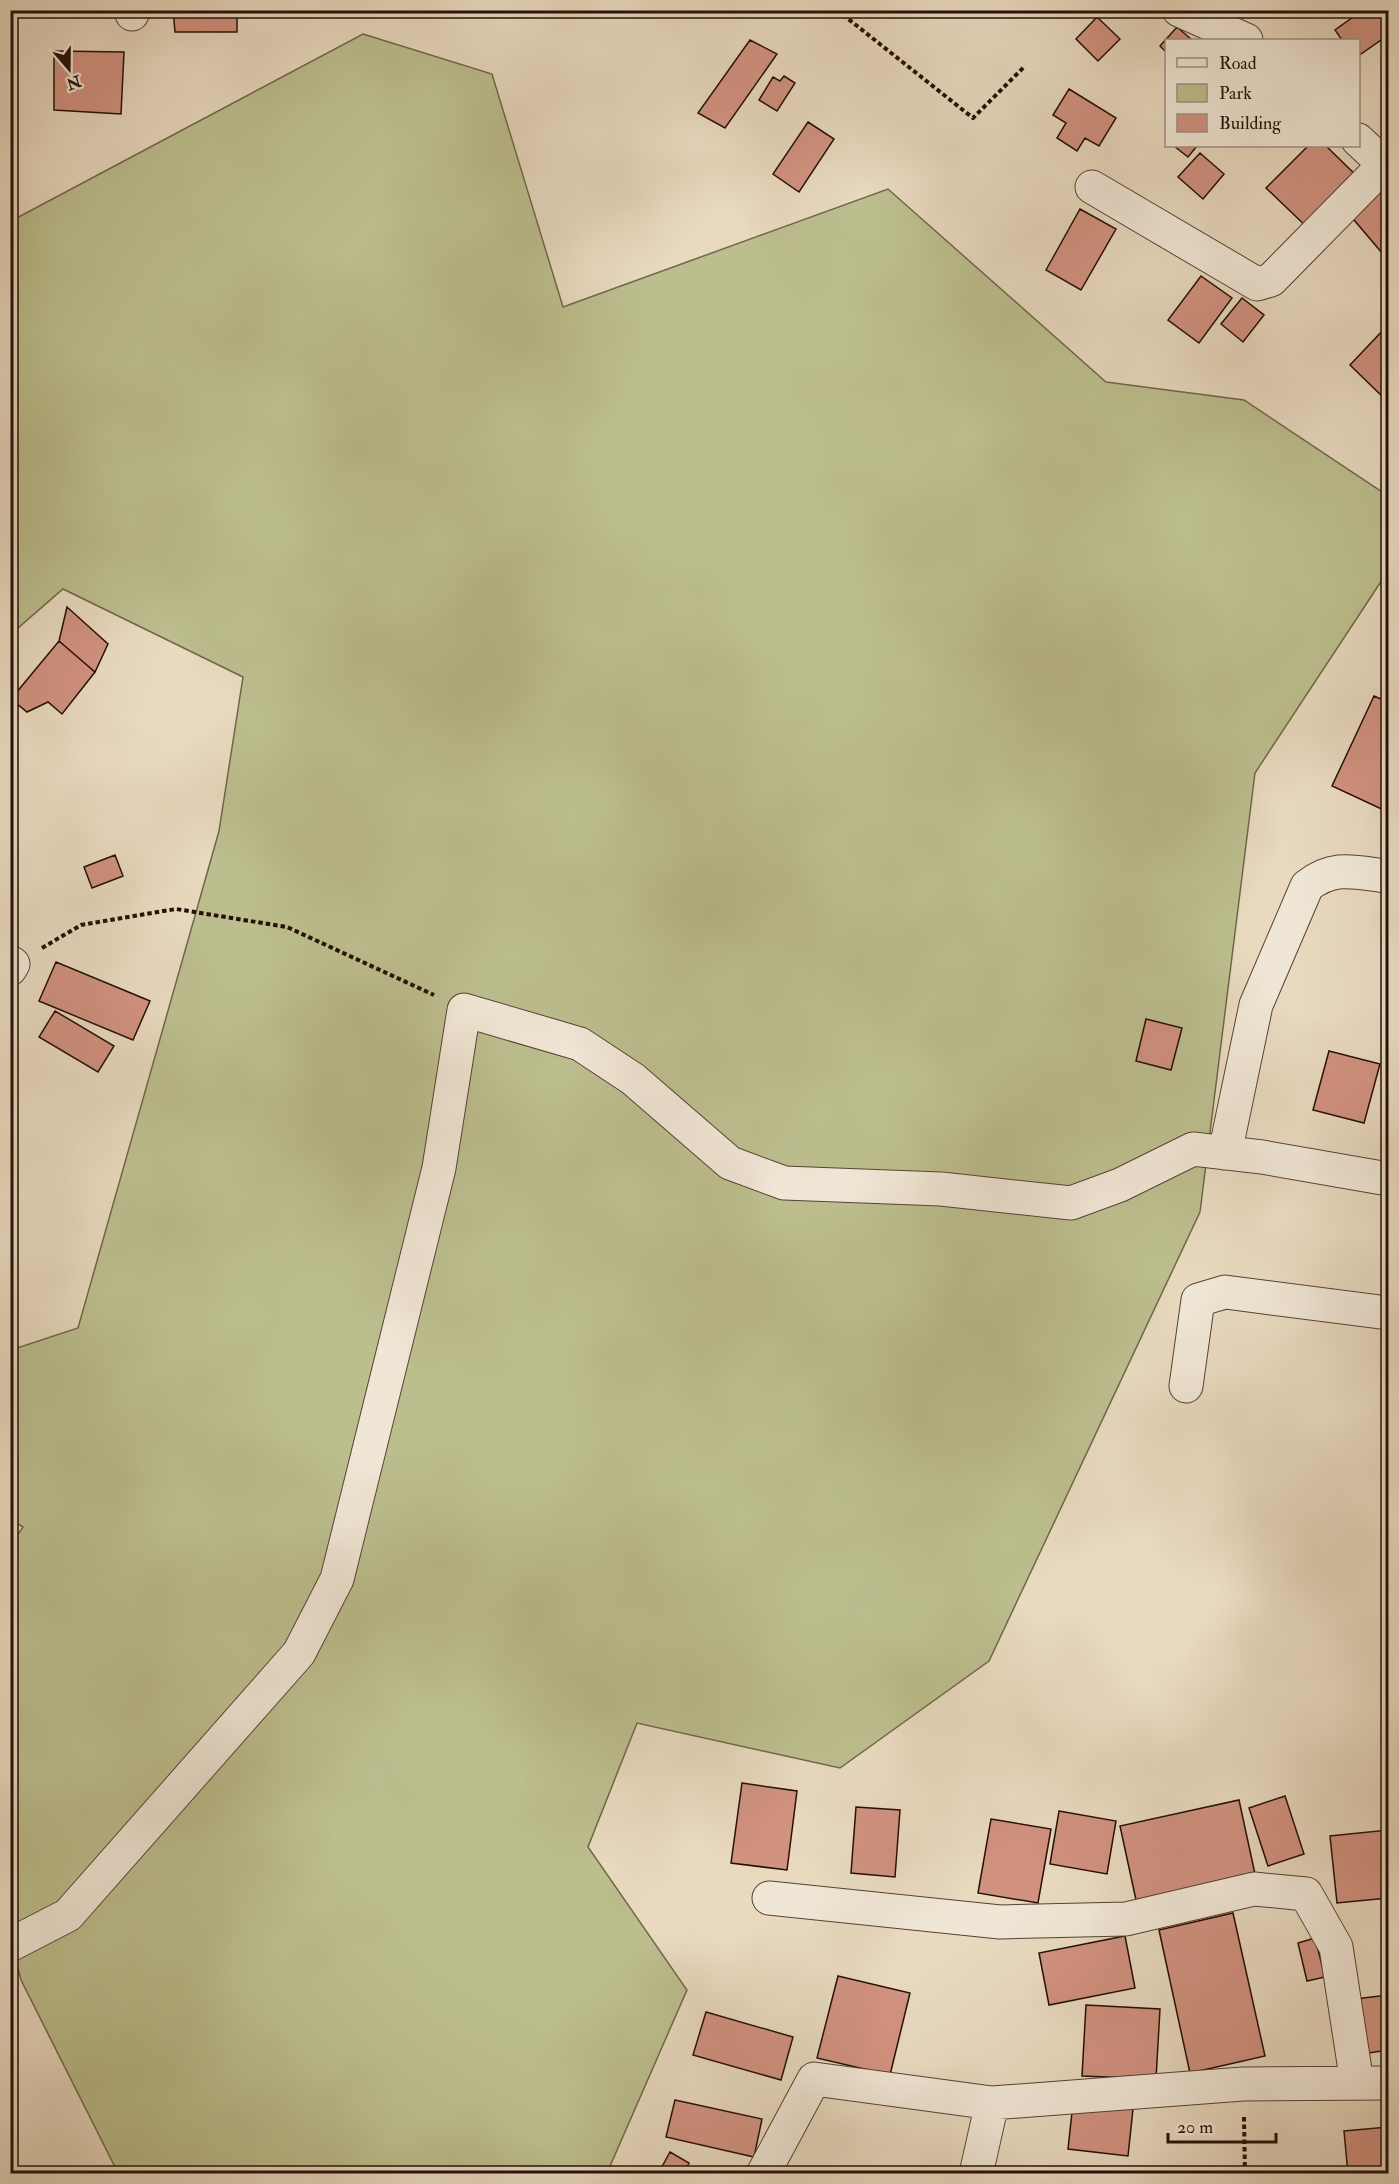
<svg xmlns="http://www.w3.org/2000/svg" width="1399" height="2184" font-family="'IM FELL Double Pica',serif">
	<rect width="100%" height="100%" fill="#e8d9bf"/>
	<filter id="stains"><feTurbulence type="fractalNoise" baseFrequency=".00333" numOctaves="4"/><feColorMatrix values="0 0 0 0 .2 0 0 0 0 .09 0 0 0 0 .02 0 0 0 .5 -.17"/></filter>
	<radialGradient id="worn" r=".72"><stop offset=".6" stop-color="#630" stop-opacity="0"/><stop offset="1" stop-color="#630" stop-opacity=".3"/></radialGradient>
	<!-- green -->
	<path fill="#bcbe8e" stroke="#70664a" stroke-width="1.5" d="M363 34 492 74 563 307 888 189 1106 382 1244 400 1388 496V571L1255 773 1200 1212 989 1661 840 1768 637 1723 588 1847 687 1990 607 2173H118L21 1980 10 1937V1546L23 1527 11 1520V1350L78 1328 219 831 243 677 63 589 11 634V221Z"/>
	<!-- building -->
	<path fill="#d19280" stroke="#250f07" stroke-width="1.5" d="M173 10H237V32H175Z
		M1363 10H1388V35L1358 56V40H1342L1335 30Z
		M1097 17 1120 39 1098 61 1076 39Z
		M1177 27 1192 40H1166V52L1160 46Z
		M750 40 777 54 725 128 698 113Z
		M54 51 124 52 121 114 54 110Z
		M784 76 795 83 777 111 759 100 773 77 780 81Z
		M1069 89 1116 118 1099 146 1085 138 1077 151 1057 138 1066 123 1053 115Z
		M808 122 834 139 799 192 773 174Z
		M1174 146H1197L1188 157Z
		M1308 146H1326L1363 182 1313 233 1266 188Z
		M1200 153 1224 174 1203 199 1178 177Z
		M1388 182V260L1349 214Z
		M1080 209 1116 229 1081 290 1046 270Z
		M1201 276 1232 298 1199 343 1168 320Z
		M1242 298 1264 315 1243 342 1221 324Z
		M1388 325V402L1350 365Z
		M67 607 108 644 95 672 59 641Z
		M59 641 95 672 62 714 48 702 27 712 11 699Z
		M1374 696 1388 702V812L1332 786Z
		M115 855 123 876 92 888 84 867Z
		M56 962 150 1001 133 1040 39 1001Z
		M55 1011 114 1046 98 1072 39 1037Z
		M1146 1019 1182 1028 1171 1070 1136 1061Z
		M1329 1051 1380 1064 1364 1123 1313 1110Z
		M742 1783 797 1791 787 1870 731 1863Z
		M1285 1796 1304 1854 1268 1866 1249 1808Z
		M1239 1800 1255 1874 1136 1900 1120 1826Z
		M856 1807 900 1810 895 1877 851 1873Z
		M1059 1811 1116 1821 1107 1874 1050 1864Z
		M991 1819 1051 1829 1038 1903 978 1893Z
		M1388 1830V1898L1337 1903 1330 1836Z
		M1233 1913 1265 2056 1190 2073 1159 1930Z
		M1125 1936 1135 1988 1049 2005 1039 1953Z
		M1315 1938 1325 1977 1307 1981 1298 1943Z
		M838 1976 910 1993 890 2075 817 2058Z
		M1388 1995V2050L1362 2054 1355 1999Z
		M1086 2005 1160 2009 1156 2079 1082 2076Z
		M706 2012 793 2037 781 2080 693 2055Z
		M675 2100 762 2119 754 2157 666 2137Z
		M1073 2103 1133 2109 1128 2156 1068 2149Z
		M1388 2127V2174H1348L1344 2131Z
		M670 2152 689 2163 684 2174H658Z"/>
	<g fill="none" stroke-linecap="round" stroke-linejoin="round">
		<defs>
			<path id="minor" d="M132 10V14
				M1179 10 1246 40
				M1358 140 1388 168
				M1092 187 1257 284 1271 280 1385 164
				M10 962 13 964 10 969
				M1225 1153 1256 1005 1307 886C1334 865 1354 872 1385 876L1388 874
				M1186 1386 1198 1300 1225 1292 1388 1313
				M769 1898 1000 1922 1126 1919 1254 1889 1306 1894 1336 1947 1357 2083
				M10 1945 68 1915 299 1653 337 1579 439 1168 464 1010 580 1044 633 1079 730 1163 784 1183 941 1189 1071 1203 1120 1185 1193 1149 1262 1157 1388 1179
				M763 2174 814 2079 992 2103 1243 2084 1388 2083
				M976 2174 992 2103"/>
		</defs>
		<!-- minor casing -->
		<use href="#minor" stroke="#564235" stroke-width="35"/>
		<!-- path -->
		<path stroke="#250f07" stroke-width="4" stroke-dasharray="4.5 3" stroke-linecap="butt" d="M837 10 973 118 1025 66
			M42 948 81 925 176 909 287 927 434 995
			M1244 2117 1245 2174"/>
		<!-- minor -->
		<use href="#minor" stroke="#f0e6d5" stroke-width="33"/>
	</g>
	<!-- margin -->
	<rect width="1399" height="2184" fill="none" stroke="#e8d9bf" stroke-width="36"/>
	<rect x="12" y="12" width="1375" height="2160" fill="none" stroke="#250f07" stroke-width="3"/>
	<rect x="18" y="18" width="1363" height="2148" fill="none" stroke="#250f07" stroke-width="1.5"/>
	<!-- legend -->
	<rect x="1165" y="39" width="195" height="108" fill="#f0e6d5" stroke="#9f9083" stroke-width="1.5"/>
	<rect x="1177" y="58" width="30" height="9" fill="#f0e6d5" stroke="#9f9083" stroke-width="1.5"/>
	<text x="1219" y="69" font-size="18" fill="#250f07">Road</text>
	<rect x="1177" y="84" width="30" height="18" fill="#bcbe8e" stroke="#9f9083" stroke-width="1.5"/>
	<text x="1219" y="99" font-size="18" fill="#250f07">Park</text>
	<rect x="1177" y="114" width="30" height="18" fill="#d19280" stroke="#9f9083" stroke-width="1.5"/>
	<text x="1219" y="129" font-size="18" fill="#250f07">Building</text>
	<!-- north arrow -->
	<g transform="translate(69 69) rotate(160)" stroke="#f0e6d5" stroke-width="4.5" paint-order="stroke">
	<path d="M0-4.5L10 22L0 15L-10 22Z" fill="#250f07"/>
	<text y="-9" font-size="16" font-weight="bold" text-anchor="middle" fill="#250f07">N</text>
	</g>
	<!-- scale -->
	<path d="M1168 2133v9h108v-9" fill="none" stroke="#250f07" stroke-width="3"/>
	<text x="1177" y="2133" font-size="18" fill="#250f07" stroke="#f0e6d5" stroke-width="4.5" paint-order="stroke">20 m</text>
	<rect width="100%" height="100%" filter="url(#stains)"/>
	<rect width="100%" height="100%" fill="url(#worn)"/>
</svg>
